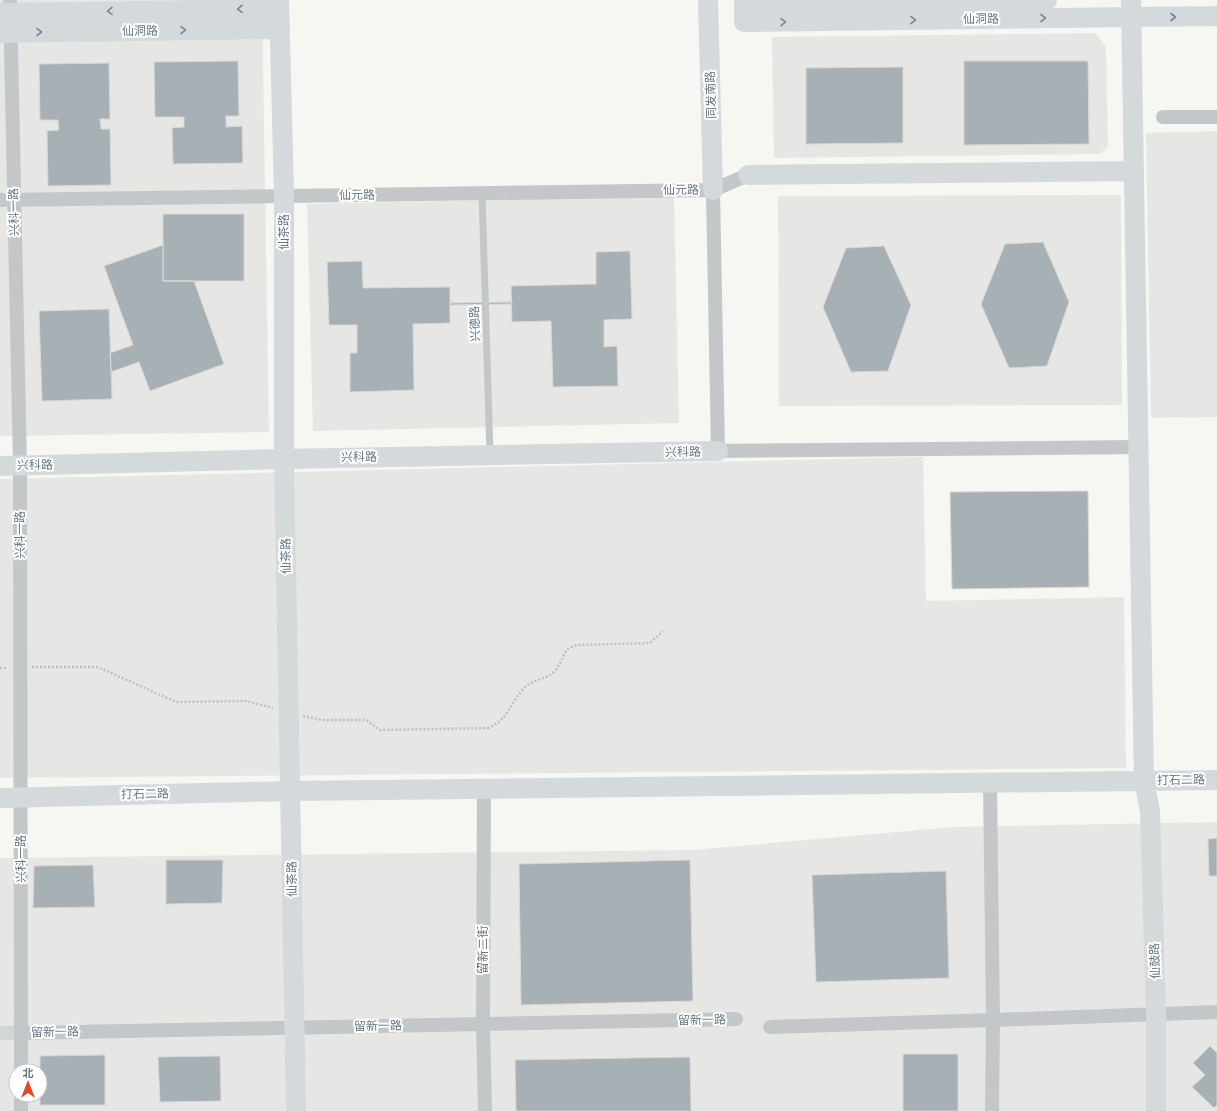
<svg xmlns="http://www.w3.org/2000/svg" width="1217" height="1111" font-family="'Work Sans','Noto Sans SC',sans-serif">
	<rect width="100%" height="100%" fill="#f6f6f2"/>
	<!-- built -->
	<path fill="#e6e7e5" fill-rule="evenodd" d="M0 0H262L269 432 0 436Z
		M1095 33 1106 47 1108 147 1100 154 774 158 772 37Z
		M1217 131V417L1151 418 1146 133Z
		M1121 195 1122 405 779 406 778 196Z
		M674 196 679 423 313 431 307 204Z
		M923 457 926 601 1124 597 1126 768 0 778V479Z
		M1217 822V1111H0V858L692 850 954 827ZM16 1071H40V1095H16Z"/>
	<!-- building -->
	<path fill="#a7b0b5" stroke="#d7d7d5" d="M238 61 239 116H226V127L242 126 243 163 173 164 172 128 184 127V117H155L154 62Z
		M964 61H1088L1089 144 964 145Z
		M109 63 110 119H100L101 129H110L111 185 48 186 47 131 59 130 58 120H40L39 64Z
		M903 67V143L806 144V68Z
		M163 214H244V281H163Z
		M1043 242 1069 302 1047 366 1009 368 981 304 1005 244Z
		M163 245V281H194L224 364 150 391 139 362 111 372 110 353 133 345 104 266Z
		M884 246 911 305 888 371 851 372 823 307 846 248Z
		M630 251 632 319 604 320V347L617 346 618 386 553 387 551 321 512 322 511 286 596 284V252Z
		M362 261 363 288 450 287V323L413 324 414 390 350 392V353H357V325H329L327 262Z
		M512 302V304L450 305V303Z
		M109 309 112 399 42 401 39 311Z
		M1088 491 1089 587 952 589 950 492Z
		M1217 838V876H1209L1208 839Z
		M166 860H223L222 903 166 904Z
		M690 860 693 1001 521 1005 519 864Z
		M93 865 95 907 33 908 34 866Z
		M946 871 949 978 816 982 812 875Z
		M1210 1046 1217 1053V1105L1214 1108 1192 1087 1205 1075 1193 1063Z
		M903 1054H958V1111H903Z
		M105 1055V1105H40V1056Z
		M220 1056 221 1101 160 1102 158 1057Z
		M690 1057 691 1111H516L515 1060Z"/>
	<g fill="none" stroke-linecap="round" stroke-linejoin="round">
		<!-- street-tunnel -->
		<path stroke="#d2d6d6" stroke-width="14" stroke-dasharray="14 7" stroke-linecap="butt" d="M0 1033H21"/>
		<!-- path -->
		<path stroke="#bdbfc1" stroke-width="2.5" stroke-dasharray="2 2" stroke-linecap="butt" d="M32 667H98L176 702 246 701 273 708
			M0 668H7
			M303 716 322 720H366L380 730 488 728C510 719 510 702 525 687 533 680 545 679 553 673 560 666 562 656 568 649 570 647 574 646 577 645L650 643 663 631"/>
		<!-- lane -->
		<path stroke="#c3c7ca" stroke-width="7" d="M482 193 490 455"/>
		<!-- street -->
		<path stroke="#c3c7ca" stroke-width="14" d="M10 0 20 466 21 1071
			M1163 117H1217
			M713 190 718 451 1138 447
			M0 200 713 190 748 175
			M990 783 993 1020 992 1111
			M484 788 483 1024 485 1111
			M770 1027 993 1020 1217 1012
			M21 1033 736 1019
			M21 1095V1111"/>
		<!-- secondary -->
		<path stroke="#d4d9dc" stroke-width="20" d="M279 0 284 196V459L296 1111
			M708 0 713 190
			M1047 0 744 3V22L1217 16
			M1131 0 1144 781 1150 811 1156 1014V1111
			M0 13 279 9
			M0 33 280 29
			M748 175 1134 171
			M0 466 284 459 718 451
			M0 798 291 791 1217 780"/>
	</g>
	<!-- one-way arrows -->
	<defs><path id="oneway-chevron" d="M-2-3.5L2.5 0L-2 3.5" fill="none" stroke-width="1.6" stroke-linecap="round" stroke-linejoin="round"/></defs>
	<g stroke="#768690">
		<use href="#oneway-chevron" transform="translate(240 9) rotate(179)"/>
		<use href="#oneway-chevron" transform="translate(110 11) rotate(179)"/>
		<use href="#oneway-chevron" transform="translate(1173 17)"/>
		<use href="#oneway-chevron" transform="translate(1043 18) rotate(-1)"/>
		<use href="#oneway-chevron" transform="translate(913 20) rotate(-1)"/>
		<use href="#oneway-chevron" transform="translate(783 22) rotate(-1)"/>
		<use href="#oneway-chevron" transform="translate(183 30) rotate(-1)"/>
		<use href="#oneway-chevron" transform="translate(39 32) rotate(-1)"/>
	</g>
	<g text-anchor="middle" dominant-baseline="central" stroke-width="4" stroke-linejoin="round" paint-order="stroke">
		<!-- street labels -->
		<g font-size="12" fill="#657783" stroke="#fff">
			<text transform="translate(981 19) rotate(-1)">仙洞路</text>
			<text transform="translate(140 31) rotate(-1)">仙洞路</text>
			<text transform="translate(711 95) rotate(-92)">同发南路</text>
			<text transform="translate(681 190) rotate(-1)">仙元路</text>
			<text transform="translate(357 195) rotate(-1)">仙元路</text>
			<text transform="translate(14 212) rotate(-91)">兴科一路</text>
			<text transform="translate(284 232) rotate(-90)">仙茶路</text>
			<text transform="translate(475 324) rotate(-92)">兴德路</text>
			<text transform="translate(683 452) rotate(-1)">兴科路</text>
			<text transform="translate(359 457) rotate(-1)">兴科路</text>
			<text transform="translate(35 465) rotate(-1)">兴科路</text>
			<text transform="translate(20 535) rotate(-90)">兴科一路</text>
			<text transform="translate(286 556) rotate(-91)">仙茶路</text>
			<text transform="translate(1181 780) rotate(-1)">打石二路</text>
			<text transform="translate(145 794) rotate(-1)">打石二路</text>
			<text transform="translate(21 859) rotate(-90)">兴科一路</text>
			<text transform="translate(292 879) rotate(-91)">仙茶路</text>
			<text transform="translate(483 950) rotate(-90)">留新二街</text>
			<text transform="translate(1155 961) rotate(-92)">仙鼓路</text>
			<text transform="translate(702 1020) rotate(-1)">留新一路</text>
			<text transform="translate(378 1026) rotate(-1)">留新一路</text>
			<text transform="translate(55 1032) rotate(-1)">留新一路</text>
		</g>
	</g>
	<!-- north arrow -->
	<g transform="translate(28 1083)"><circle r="19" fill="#ffffff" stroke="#c1c9cd"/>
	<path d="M0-3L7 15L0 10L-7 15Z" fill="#e34825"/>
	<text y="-6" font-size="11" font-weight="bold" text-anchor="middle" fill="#657783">北</text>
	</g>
</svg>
